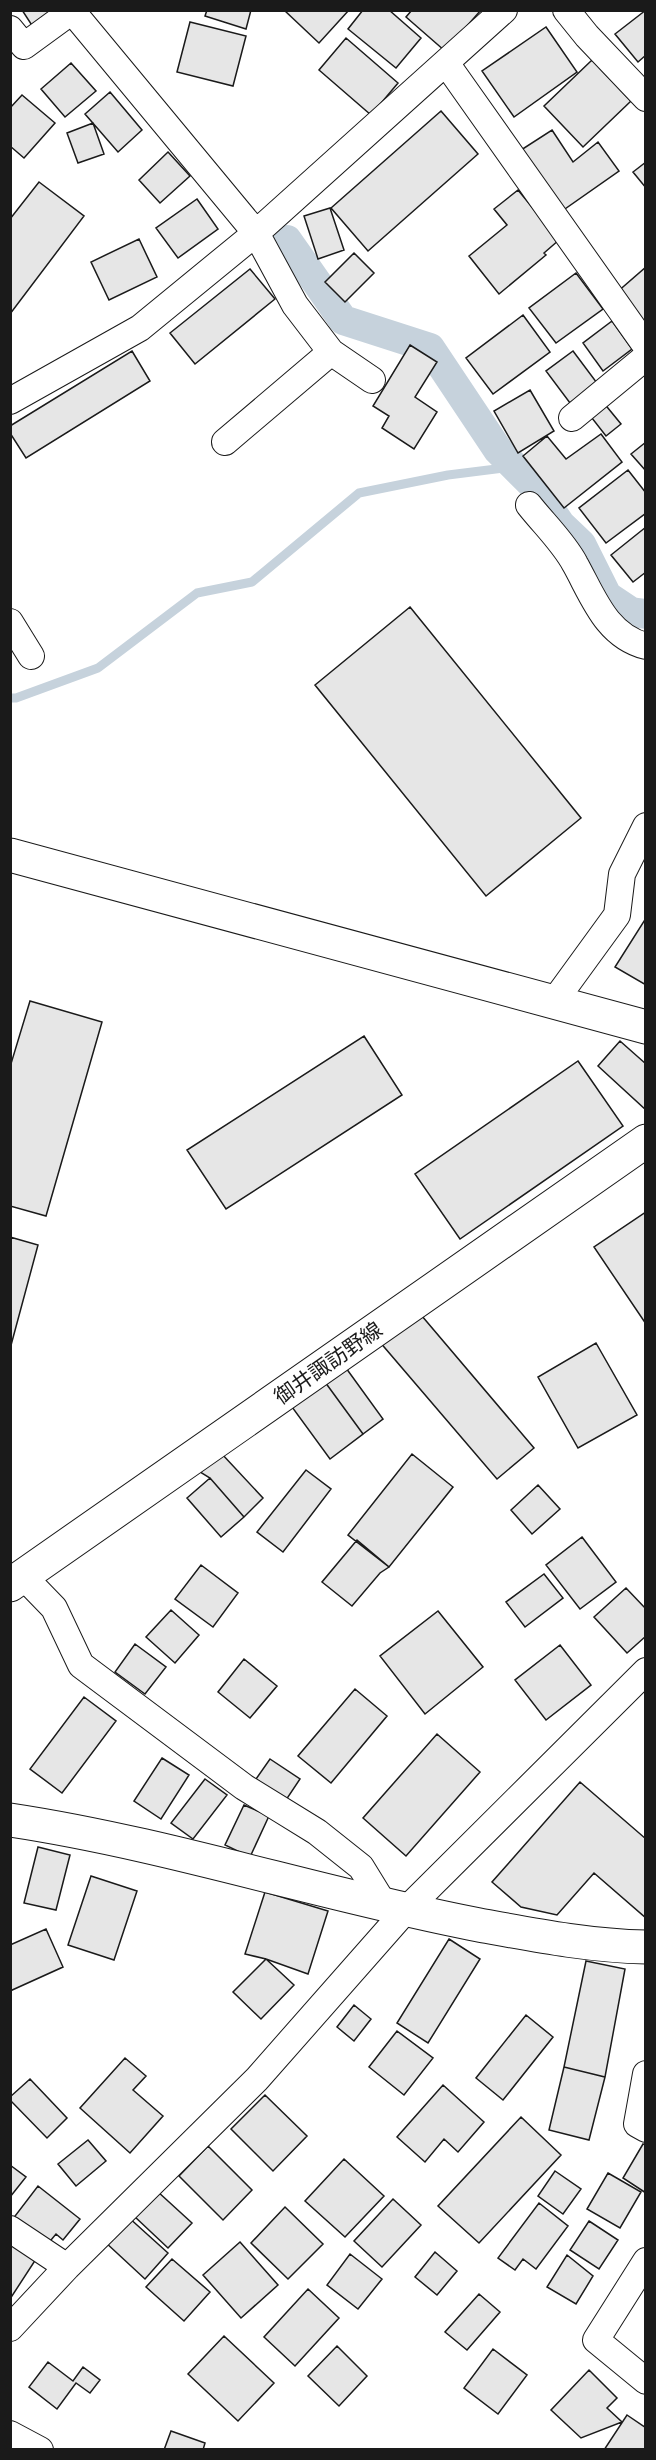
<svg xmlns="http://www.w3.org/2000/svg" width="656" height="2460" font-family="'Archivo Narrow','Noto Sans JP',sans-serif">
	<rect width="100%" height="100%" fill="#fff"/>
	<g fill="none" stroke-linecap="round" stroke-linejoin="round">
		<!-- stream -->
		<path stroke="#c6d2dc" stroke-width="9" d="M10 698H16L98 668 197 593 252 582 359 493 448 475 512 467"/>
		<!-- canal -->
		<path stroke="#c6d2dc" stroke-width="30" d="M287 240 343 320 430 348 498 450 535 487 560 524 581 544 607 596 631 612 646 614"/>
	</g>
	<!-- building -->
	<path fill="#e6e6e6" stroke="#1a1a1a" stroke-width="1.5" d="M22 10H56L33 27Z
		M207 10H251L246 29 205 16Z
		M284 10H349L319 43Z
		M363 10H389L421 38 396 68 348 29Z
		M412 10H481L445 51 406 17Z
		M646 10V55L638 62 615 34Z
		M190 22 246 36 233 86 177 72Z
		M546 27 577 72 514 117 482 71Z
		M346 38 398 83 371 115 319 70Z
		M592 60 631 101 583 147 544 106Z
		M71 63 96 91 65 117 41 89Z
		M110 92 142 130 118 152 85 114Z
		M22 95 55 123 24 158 10 146V108Z
		M441 111 478 154 368 251 331 208Z
		M93 123 104 154 78 163 67 133Z
		M552 130 573 162 598 142 619 171 562 211 521 150Z
		M168 152 190 176 160 203 139 180Z
		M646 162V188L633 172Z
		M39 182 84 216 10 314V219Z
		M518 190 559 240 544 253 546 255 499 294 469 256 507 225 494 209Z
		M197 199 218 229 178 258 156 228Z
		M330 208 344 250 318 259 304 216Z
		M139 239 157 277 109 300 91 262Z
		M354 253 374 273 345 302 325 282Z
		M646 267V320L642 323 616 293Z
		M250 269 275 299 195 364 170 333Z
		M576 273 603 309 556 343 529 308Z
		M523 315 550 352 493 394 466 358Z
		M612 321 632 349 603 371 583 343Z
		M410 345 437 362 415 397 437 412 414 449 382 428 389 416 373 406Z
		M132 351 150 381 26 458 10 433V426Z
		M573 351 597 383 570 403 546 371Z
		M530 390 554 431 518 453 494 411Z
		M603 402 621 424 606 436 588 413Z
		M601 434 622 462 564 508 523 456 547 436 566 459Z
		M646 442V471L631 454Z
		M628 470 646 493V513L606 543 579 508Z
		M646 527V572L633 582 611 555Z
		M410 607 581 818 486 896 315 685Z
		M646 918V985L615 967Z
		M30 1001 102 1022 46 1216 10 1206V1067Z
		M364 1036 402 1095 226 1209 187 1150Z
		M620 1041 646 1064V1110L598 1066Z
		M578 1061 623 1126 460 1239 415 1174Z
		M646 1212V1324L594 1247Z
		M10 1237 38 1245 10 1349Z
		M416 1309 534 1448 497 1479 379 1341Z
		M596 1343 637 1415 578 1448 538 1377Z
		M346 1368 383 1419 363 1434 325 1382Z
		M325 1382 363 1434 330 1459 292 1407Z
		M221 1453 263 1498 244 1517 210 1478 200 1472Z
		M412 1454 453 1487 389 1567 348 1535Z
		M306 1470 331 1489 283 1552 257 1532Z
		M210 1478 244 1517 221 1537 187 1498Z
		M538 1485 560 1509 532 1534 511 1510Z
		M582 1537 616 1582 580 1609 546 1565Z
		M357 1540 389 1567 380 1573 352 1606 322 1582Z
		M201 1565 238 1593 213 1627 175 1599Z
		M544 1574 563 1598 525 1627 506 1602Z
		M626 1588 646 1609V1636L627 1653 594 1617Z
		M171 1610 199 1635 175 1663 146 1637Z
		M438 1611 483 1667 425 1714 380 1656Z
		M135 1644 166 1667 145 1694 115 1672Z
		M560 1645 591 1685 546 1720 515 1680Z
		M244 1659 277 1686 250 1718 218 1692Z
		M355 1689 387 1716 331 1783 298 1756Z
		M84 1697 116 1721 62 1793 30 1769Z
		M437 1734 480 1772 406 1856 363 1818Z
		M162 1758 189 1775 161 1819 134 1801Z
		M270 1759 300 1779 286 1800 256 1779Z
		M205 1779 227 1795 193 1839 171 1823Z
		M580 1782 646 1839V1918L594 1873 557 1915 521 1907 492 1882Z
		M244 1805 269 1816 250 1857 225 1845Z
		M38 1847 70 1855 56 1910 24 1903Z
		M91 1876 137 1891 114 1960 68 1945Z
		M265 1892 328 1911 308 1974 266 1959 245 1954Z
		M46 1929 63 1967 10 1991V1945Z
		M449 1939 480 1959 428 2043 397 2023Z
		M266 1959 294 1985 261 2019 233 1992Z
		M586 1961 625 1969 605 2077 564 2067Z
		M354 2005 371 2019 354 2041 337 2027Z
		M526 2015 553 2037 503 2100 476 2078Z
		M397 2031 433 2058 404 2095 369 2067Z
		M125 2058 146 2076 133 2090 163 2116 130 2153 80 2108Z
		M564 2067 605 2077 589 2140 549 2130Z
		M30 2079 67 2118 47 2138 10 2100V2097Z
		M443 2085 484 2122 458 2152 444 2139 425 2162 397 2137Z
		M265 2095 307 2136 273 2171 231 2129Z
		M521 2117 561 2155 479 2243 438 2206Z
		M88 2140 106 2161 76 2186 58 2164Z
		M643 2144 646 2145V2193L623 2178Z
		M208 2146 252 2190 223 2220 179 2176Z
		M344 2159 384 2196 345 2237 305 2201Z
		M10 2165 26 2177 10 2197Z
		M555 2171 581 2189 563 2214 538 2196Z
		M608 2173 641 2192 620 2228 587 2209Z
		M38 2186 80 2219 63 2240 56 2234 46 2246 12 2220Z
		M157 2191 192 2223 168 2248 134 2216Z
		M393 2199 421 2225 382 2267 354 2241Z
		M539 2203 568 2226 536 2269 523 2259 515 2270 498 2258Z
		M285 2207 323 2244 288 2279 251 2243Z
		M127 2216 168 2253 145 2279 104 2241Z
		M589 2221 618 2240 599 2269 570 2250Z
		M10 2239 38 2256 10 2299Z
		M240 2242 278 2285 241 2318 203 2275Z
		M435 2252 457 2271 437 2295 415 2277Z
		M350 2254 382 2279 358 2309 327 2285Z
		M567 2255 593 2276 576 2304 547 2287Z
		M172 2259 210 2292 184 2321 146 2287Z
		M308 2289 339 2318 295 2366 264 2337Z
		M479 2294 500 2312 467 2350 445 2332Z
		M224 2336 274 2383 238 2421 188 2374Z
		M337 2346 367 2376 339 2406 308 2376Z
		M493 2349 527 2375 498 2414 464 2388Z
		M48 2362 73 2381 83 2367 100 2380 90 2393 76 2383 57 2409 29 2387Z
		M589 2370 617 2398 607 2408 622 2422 581 2438 551 2410Z
		M627 2415 646 2428V2450H604Z
		M171 2431 205 2443 203 2450H164Z"/>
	<g fill="none" stroke-linecap="round" stroke-linejoin="round">
		<defs>
			<path id="street" d="M566 10 587 36 646 98
				M10 29 24 46 72 11 256 233 295 305 331 352 372 380
				M446 63 646 346
				M10 401 140 328 256 233 504 10
				M572 418 646 357
				M225 442 331 352
				M529 505C544 524 564 543 575 564 593 596 606 636 646 646
				M10 622 31 656
				M553 1003 617 915 622 874 646 826
				M23 1576 54 1608 81 1665 244 1787 317 1832 361 1867 385 1906
				M646 2074 637 2124 646 2129
				M10 2229 67 2267
				M646 2261 596 2340 646 2381
				M10 2328 67 2267 257 2079 405 1911 646 1671
				M10 2434 40 2450"/>
			<path id="secondary" d="M10 855 646 1027
				M10 1585 646 1141
				M10 1820C169 1844 322 1895 479 1925 534 1935 590 1946 646 1947"/>
		</defs>
		<!-- street casing -->
		<use href="#street" stroke="#1a1a1a" stroke-width="28"/>
		<!-- secondary casing -->
		<use href="#secondary" stroke="#1a1a1a" stroke-width="35"/>
		<!-- street -->
		<use href="#street" stroke="#fff" stroke-width="26"/>
		<!-- secondary -->
		<use href="#secondary" stroke="#fff" stroke-width="33"/>
	</g>
	<g text-anchor="middle" dominant-baseline="central" stroke-width="4.5" stroke-linejoin="round" paint-order="stroke">
		<!-- street labels -->
		<g font-size="21" fill="#1a1a1a" stroke="#fff">
			<text transform="translate(328 1363) rotate(-35)">御井諏訪野線</text>
		</g>
	</g>
	<!-- border -->
	<rect width="656" height="2460" fill="none" stroke="#1a1a1a" stroke-width="24"/>
</svg>
